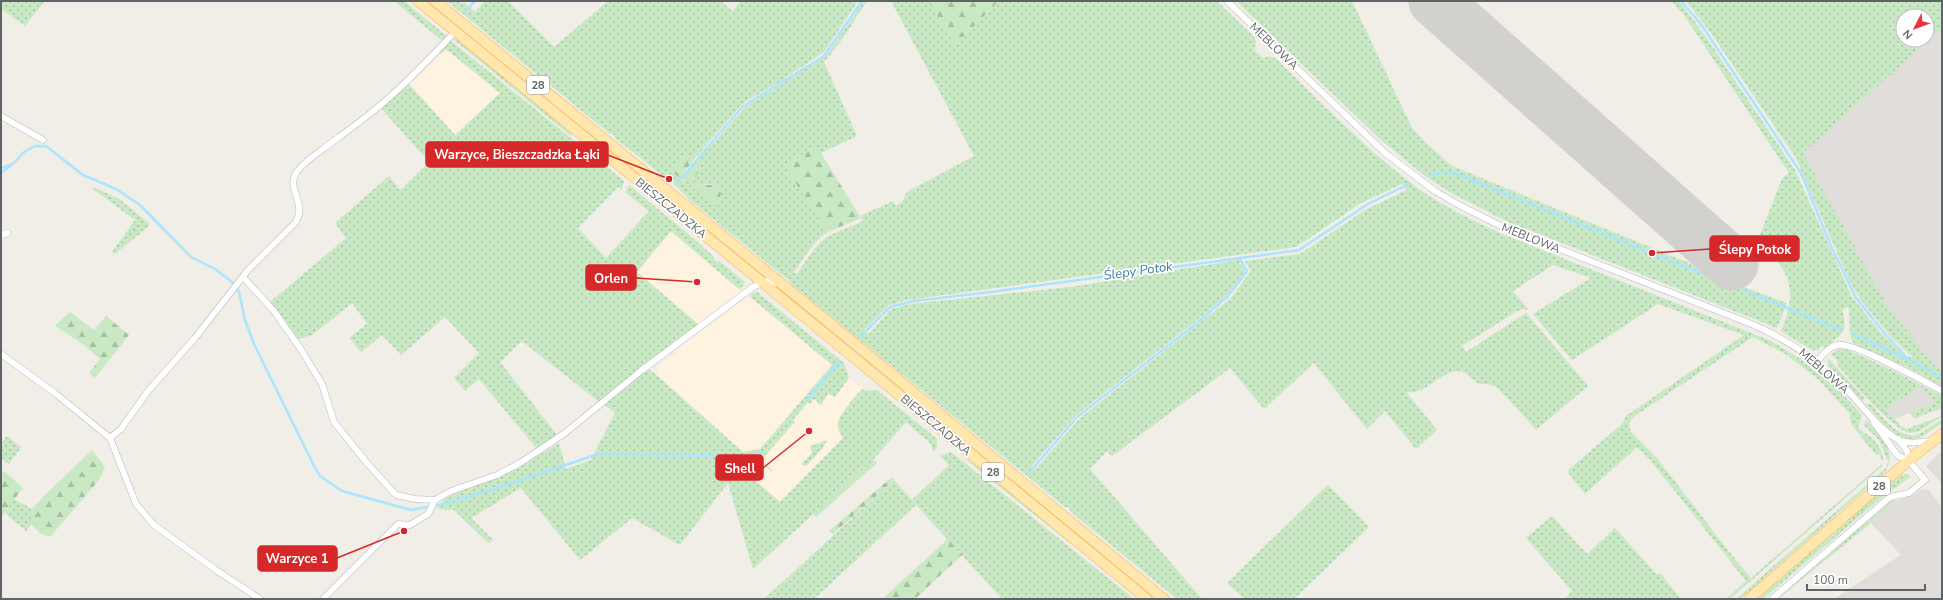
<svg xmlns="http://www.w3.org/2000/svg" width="1943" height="600" font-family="'Nunito Sans',sans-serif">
	<defs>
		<pattern id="grass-dots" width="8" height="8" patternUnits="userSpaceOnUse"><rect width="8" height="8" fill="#c9e8c4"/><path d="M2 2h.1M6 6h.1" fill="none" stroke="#a6c0a3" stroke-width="1.8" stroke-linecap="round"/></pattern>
		<pattern id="forest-firs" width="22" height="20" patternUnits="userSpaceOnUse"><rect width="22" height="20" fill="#c9e8c4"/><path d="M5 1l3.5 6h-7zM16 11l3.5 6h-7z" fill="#a6c0a3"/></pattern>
	</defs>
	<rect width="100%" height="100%" fill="#f1ede7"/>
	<!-- commercial -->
	<path fill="#fef3df" d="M446 49 500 93 455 135 409 84 417 78Z
		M671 231 743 292 699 325 637 272Z
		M749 296 832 364 760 450 743 452 655 374 660 370 658 366 677 352 676 350Z
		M837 368 865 391 847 436 781 504 746 474Z"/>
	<!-- industrial -->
	<path fill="#e0ddda" d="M1942 28V370L1934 365 1886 304 1803 153Z
		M1921 386 1936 403 1894 419 1885 410Z
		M1942 451V484L1926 466Z
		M1922 489 1929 490 1942 508V599H1834L1901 555 1871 523 1894 501 1912 496Z"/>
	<!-- grass -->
	<path fill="url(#grass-dots)" fill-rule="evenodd" d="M1 1H45L25 26 1 9Z
		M394 1H404L445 35 447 37 444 42Z
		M447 1H459L462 4 464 2 475 12 485 1H508L554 47 608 1H721L732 11 741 1H858L824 52 779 82 743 103 695 158 688 155C682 158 678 167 672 172L717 207 712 184 697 185 693 182 700 161 699 156 709 148 745 107 826 56 864 1H867L841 41 824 62 857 136 821 153 812 149 785 167 828 232C813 241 804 258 794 272L797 274 815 248 826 237 863 221 860 216 893 201 896 206 902 202 907 192 974 156 891 1H928L955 45 999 1H1217L1254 37 1256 42 1254 50 1264 59 1268 56 1275 58C1321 102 1365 149 1416 187 1444 207 1475 222 1507 236L1771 341 1813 367 1836 387 1862 415 1858 427C1862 433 1868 434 1873 439 1880 446 1886 459 1881 467L1730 599H1726L1746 581 1651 461 1637 447 1585 494 1567 471 1622 424 1626 416 1744 335 1658 304 1572 360 1533 314 1591 278 1553 265 1513 291 1529 310 1523 309 1517 311 1462 346 1466 352 1526 313 1588 386 1536 430C1529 422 1500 388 1494 386 1489 383 1480 385 1476 382 1465 374 1464 366 1447 374 1433 381 1423 394 1406 392L1437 430 1416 449 1385 411 1367 429 1314 363 1264 409 1230 368 1112 456 1107 451 1090 469 1202 599H1177L1071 512 1068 507H1065L790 283 788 279H787L692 202 668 178 667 179 615 138 613 133 610 134ZM1402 184 1407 190 1367 209 1300 254 1245 261 1251 271 1231 298 1079 419 1035 470 1031 467 1076 415 1196 321 1227 295 1245 271 1238 260 1070 287 910 304 891 309 869 334 864 330 889 305 908 300 1296 247 1361 203ZM1753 337 1787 355 1819 380 1850 414 1851 424 1876 455 1879 453 1883 463 1751 578 1730 553 1656 457 1631 432C1628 424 1629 420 1636 415Z
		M1236 1H1352L1412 128 1427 144 1452 166 1711 272 1717 277 1787 303 1777 328 1506 221 1453 194 1425 176 1380 139Z
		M1671 1H1679L1706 37 1795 170 1852 297 1881 333 1902 354 1914 359 1890 336 1860 299 1848 278 1796 158 1711 33 1686 1H1942V28L1803 153 1886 304 1934 365 1942 370V387L1911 369 1855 344C1846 336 1852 319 1848 307L1842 310C1850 334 1839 335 1824 348L1822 346 1818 350H1812L1781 331C1799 288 1790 274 1760 241L1759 237 1782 179 1789 173 1684 15ZM1903 16H1927V40H1903Z
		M453 39H456L573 134 571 136Z
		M451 41 624 181 622 190 618 187 578 228 606 258 649 211 625 192 629 185 693 238 714 257 713 259 718 263 719 261 745 282 740 290 671 231 637 272 699 325 643 365 599 402 522 341 500 362 557 435 537 449 479 379 465 391 454 378 479 353 445 317 401 355 382 335 361 352 349 338 367 324 352 303 312 335 299 339 269 303 346 238 335 223 389 176 400 190 429 162 381 108 409 84 455 135 500 93 446 49 441 54 440 52Z
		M94 187 119 199 149 223V226L115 254 112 252 135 220 93 189Z
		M756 291 844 363 849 378 835 397 828 394 821 405 814 399 810 404 808 402 793 420 795 422 761 460 773 471 772 472 762 463 750 476 780 502 843 438C840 433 837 428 838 423 840 414 856 394 863 389L865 391 877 390 937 439V446L934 452 930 443 906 422 873 460 753 569 728 483 680 545 632 518 580 560 521 488 471 518 493 540 488 543 454 510 438 509 445 498 518 468 559 443 566 469 591 460 615 413 605 405 641 375 649 370 652 371 743 452 760 449 832 365 749 296Z
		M1841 349 1848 350 1890 369 1942 396V408L1916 418 1913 417 1910 413 1935 403 1921 386 1885 410 1900 424 1899 425 1906 429 1942 416V417C1932 421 1923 432 1912 433 1896 434 1851 380 1838 366L1837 359 1830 354Z
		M1828 358 1864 397V400L1863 401 1831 368 1828 364Z
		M1870 403C1881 415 1899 441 1918 434 1927 431 1933 423 1942 420V423C1934 428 1927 435 1918 438 1898 444 1878 418 1866 404Z
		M1867 420C1880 438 1898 449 1885 472L1740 599H1736L1886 468 1888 461 1879 440 1864 425Z
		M7 436 21 447 9 464 1 458V444Z
		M827 440 823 448 807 465 805 466 801 464 812 453 810 446Z
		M951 452 1134 599H1002L916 505 814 599H764L894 480 912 500 949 465 940 456Z
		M960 455 982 469 1071 543V544Z
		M1906 474 1911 476 1897 487 1888 492 1763 599H1757L1901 475Z
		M1328 485 1369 527 1294 599H1245L1227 583Z
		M14 499 32 509 31 524 26 531 5 513Z
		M1895 500 1871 523 1779 598 1891 501Z
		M1552 516 1587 554 1615 528 1657 575 1660 573 1681 599H1565L1572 591 1526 538Z"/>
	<!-- forest -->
	<path fill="url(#forest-firs)" d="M928 1H999L955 45Z
		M812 149 821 153 861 218 828 232 785 167Z
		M688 155 695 158 680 178 672 172C678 167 681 159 688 155Z
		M699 156C703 173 699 167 693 182L697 185H718L722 189 717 208 682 179Z
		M70 312 94 330 106 316 129 335 95 378 89 373 100 359 83 344 55 326Z
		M92 450 105 467 99 480 50 537 40 533 31 524 32 509 46 494Z
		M873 460 877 463 816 517 813 514Z
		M4 471 23 488 1 517V475Z
		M892 477 894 480 833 534 829 531Z
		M948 539 962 555 915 599H882Z"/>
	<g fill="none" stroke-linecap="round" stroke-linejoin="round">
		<!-- stream -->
		<path stroke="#a9e5ff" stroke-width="2.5" d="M1681 1 1700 23 1801 173 1831 246 1856 298 1886 335 1909 360
			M464 13 475 1
			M1 168 13 164 24 152 35 146H46L83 175 116 189 140 205 191 257 215 269 231 281 239 292 245 320 254 344 314 466 320 476 342 491 411 510 439 505 498 488 598 454 745 456 762 453
			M1 173 10 166
			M1430 176 1442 172 1454 173 1841 330
			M678 182 742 107 824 56 862 1
			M1853 334 1909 360 1942 377
			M861 336 890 307 914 301 991 292 1299 250 1368 204 1409 184
			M807 400 840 361
			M1029 473 1077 417 1197 323 1228 296 1247 271 1239 258"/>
		<!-- runway -->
		<path stroke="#d2d1ce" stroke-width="53" d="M1435 1 1732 264"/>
		<defs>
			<path id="street" d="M1227 1 1385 153 1435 191 1459 205 1501 226 1754 325C1785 339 1813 356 1838 380 1854 396 1881 433 1901 441 1911 444 1922 442 1932 441
				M1 116 43 140
				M1 235 8 233
				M243 277 274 311 300 348 322 384 334 422 367 463 396 495 415 499 435 500
				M1 354 56 394 110 438 136 504 154 525 216 570 260 599
				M1817 362C1822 355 1829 346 1838 345 1853 342 1926 382 1942 391
				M110 438 121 429 148 391 195 338 248 270 295 223C308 204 286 189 296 173 302 163 314 156 323 149 339 137 356 125 372 112 402 88 428 60 455 32
				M1898 439 1907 451 1909 461
				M323 599 398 524 410 525 428 514 435 500 451 491 497 475 520 463 565 433 642 370 753 287 767 281 777 283
				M1772 599 1890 497 1909 493 1925 480 1909 461 1897 455 1874 422"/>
			<path id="primary" d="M418 1 762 282 1147 599
				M435 1 854 343 1164 599
				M1749 599 1915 455 1942 434"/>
		</defs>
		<!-- street casing -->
		<use href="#street" stroke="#b5b8bc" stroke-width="7"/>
		<!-- primary casing -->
		<use href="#primary" stroke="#f4b55e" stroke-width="11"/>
		<!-- street -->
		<use href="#street" stroke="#fff" stroke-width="6"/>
		<!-- primary -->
		<use href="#primary" stroke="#ffe7ae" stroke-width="10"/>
	</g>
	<g text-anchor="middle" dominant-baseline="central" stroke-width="3.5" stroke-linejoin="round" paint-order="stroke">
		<!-- shield labels -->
		<g fill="#fff" stroke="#8f9295" stroke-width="1">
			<rect x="527" y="76" width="22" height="18" rx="3"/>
			<rect x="982" y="463" width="22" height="18" rx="3"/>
			<rect x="1868" y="477" width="22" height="18" rx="3"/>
		</g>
		<g font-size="11" font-weight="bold" fill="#5f6468">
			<text x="538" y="85">28</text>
			<text x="993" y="472">28</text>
			<text x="1879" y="486">28</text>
		</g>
		<!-- street labels -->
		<g font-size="12" fill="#5f6468" stroke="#fff">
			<text transform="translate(1274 46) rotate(44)">MEBLOWA</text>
			<text transform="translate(671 208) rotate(39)">BIESZCZADZKA</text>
			<text transform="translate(1531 238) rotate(22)">MEBLOWA</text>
			<text transform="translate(1824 371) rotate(41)">MEBLOWA</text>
			<text transform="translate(936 425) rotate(40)">BIESZCZADZKA</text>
		</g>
		<!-- water labels -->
		<g font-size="13" font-style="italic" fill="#3d7ca2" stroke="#fff">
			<text transform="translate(1138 271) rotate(-8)">Ślepy Potok</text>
		</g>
	</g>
	<!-- callouts -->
	<path fill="none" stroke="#d62828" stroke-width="1.5" d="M669 179L608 155M1652 253L1710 249M697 282L636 278M809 431L763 468M404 531L337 558"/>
	<g fill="#d62828" stroke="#fff" stroke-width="1.5">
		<circle cx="669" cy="179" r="4"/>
		<circle cx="1652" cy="253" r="4"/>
		<circle cx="697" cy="282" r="4"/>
		<circle cx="809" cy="431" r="4"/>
		<circle cx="404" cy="531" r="4"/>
	</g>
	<g fill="#d62828" stroke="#d62828" stroke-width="1.5">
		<rect x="426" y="142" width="182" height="25" rx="4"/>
		<rect x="1710" y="236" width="89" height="25" rx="4"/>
		<rect x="586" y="265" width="50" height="25" rx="4"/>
		<rect x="716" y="455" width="47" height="25" rx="4"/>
		<rect x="258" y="546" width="79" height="25" rx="4"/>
	</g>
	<g font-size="13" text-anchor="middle" font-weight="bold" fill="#fff">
		<text x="517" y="159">Warzyce, Bieszczadzka Łąki</text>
		<text x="1755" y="254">Ślepy Potok</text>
		<text x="611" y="283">Orlen</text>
		<text x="740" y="473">Shell</text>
		<text x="297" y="563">Warzyce 1</text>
	</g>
	<!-- border -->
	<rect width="1943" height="600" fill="none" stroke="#5f6468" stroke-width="4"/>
	<!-- north arrow -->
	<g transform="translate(1915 28) rotate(228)"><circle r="19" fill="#ffffff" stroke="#bfc1c3"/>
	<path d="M0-3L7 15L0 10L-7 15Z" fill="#ec323d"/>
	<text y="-6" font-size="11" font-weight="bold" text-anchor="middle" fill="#5f6468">N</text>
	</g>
	<!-- scale -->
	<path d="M1807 584v6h118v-6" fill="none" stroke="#5f6468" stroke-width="2"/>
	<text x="1813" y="584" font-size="12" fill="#5f6468" stroke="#ffffff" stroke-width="3" paint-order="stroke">100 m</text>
</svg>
